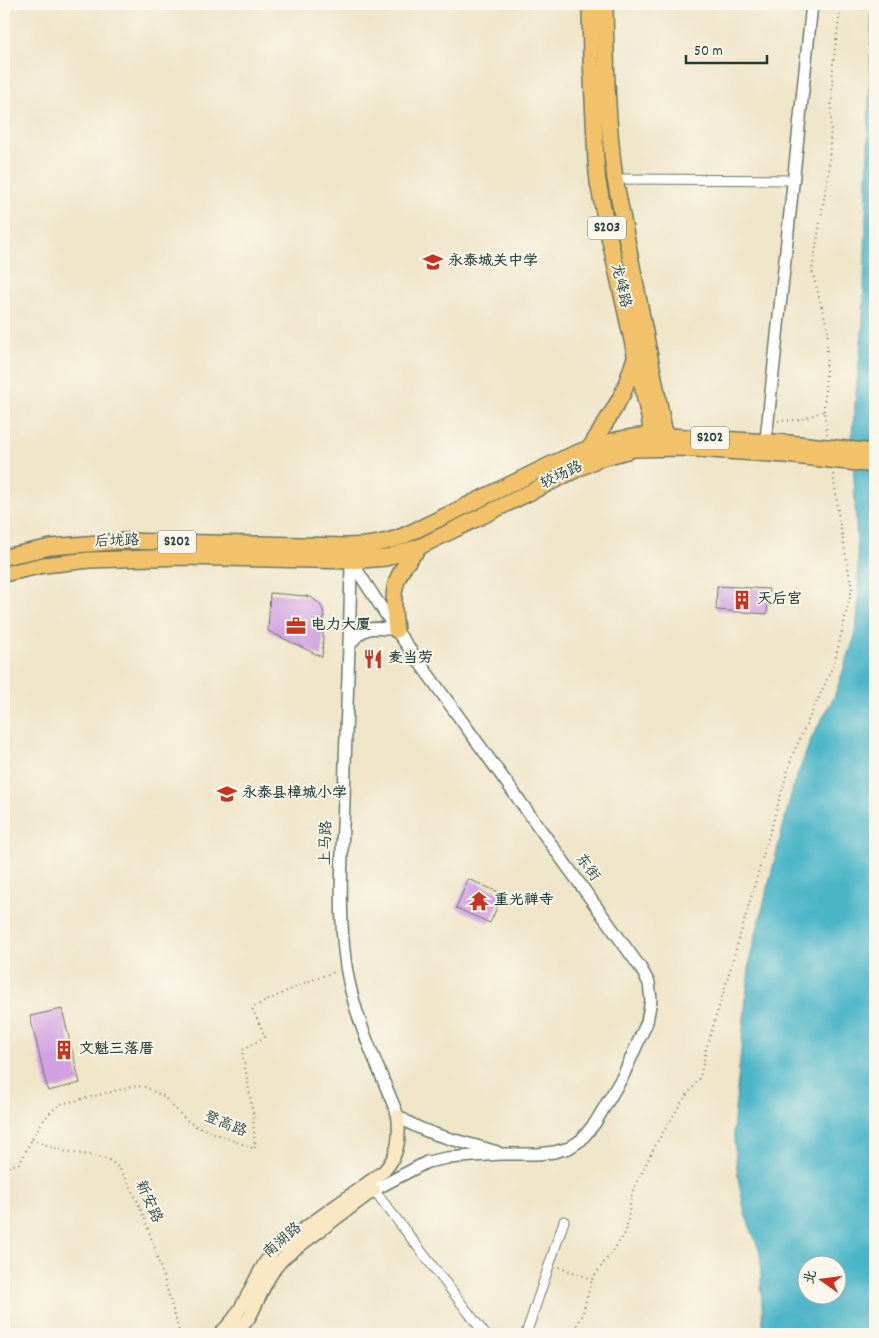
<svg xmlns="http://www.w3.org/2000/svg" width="879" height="1338" font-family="Dekko,'LXGW WenKai TC',sans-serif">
	<rect width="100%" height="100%" fill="#fbf7ec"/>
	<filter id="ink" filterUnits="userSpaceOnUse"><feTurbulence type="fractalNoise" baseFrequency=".02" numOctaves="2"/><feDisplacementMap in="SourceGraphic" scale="10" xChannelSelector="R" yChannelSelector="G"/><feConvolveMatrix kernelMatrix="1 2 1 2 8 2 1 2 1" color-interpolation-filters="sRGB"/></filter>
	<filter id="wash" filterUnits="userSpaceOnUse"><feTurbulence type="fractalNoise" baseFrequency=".0096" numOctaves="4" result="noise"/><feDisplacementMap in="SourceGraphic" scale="20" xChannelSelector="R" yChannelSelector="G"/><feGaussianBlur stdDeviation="1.12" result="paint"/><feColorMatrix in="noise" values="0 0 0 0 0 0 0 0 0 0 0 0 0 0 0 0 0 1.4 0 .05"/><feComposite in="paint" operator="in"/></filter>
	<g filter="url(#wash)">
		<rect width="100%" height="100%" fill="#efe5c8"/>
		<!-- water -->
		<path fill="#4bb5c8" stroke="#35797e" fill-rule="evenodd" d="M872 4H875V1334H763L760 1252 745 1214 738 1178 733 1130 750 958 793 787 811 739 834 697 856 633 859 595 852 434 863 322ZM806 1266H836V1296H806Z"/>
		<g id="blocks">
			<!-- building -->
			<path fill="#d1a1e1" d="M717 586 769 589 767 614 716 610Z
				M270 593 305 596 311 597 320 604 323 610 324 616 322 657 268 631Z
				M468 879 503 894 490 923 456 908Z
				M62 1009 80 1083 48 1091 30 1016Z"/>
		</g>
	</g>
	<g filter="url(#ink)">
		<use href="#blocks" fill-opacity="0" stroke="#687868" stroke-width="1"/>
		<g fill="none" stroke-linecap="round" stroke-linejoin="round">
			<defs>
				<path id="minor" d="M615 179 793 180
					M374 1190 485 1334
					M526 1334 564 1221"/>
				<path id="tertiary" d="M765 449 812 4
					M351 561 396 630 640 967 649 983 651 1000 647 1022 623 1076 595 1123 581 1140 569 1148 554 1152 538 1154H501L447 1158 427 1162 374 1190
					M351 561C350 641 346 720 344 800 342 854 338 914 346 966 354 1019 379 1068 398 1116 428 1137 464 1141 497 1152
					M349 647C361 625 374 627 396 630"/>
				<path id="secondary" d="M219 1334C246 1312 252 1276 274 1250L384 1171C399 1155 400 1137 398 1116
					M235 1334C240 1328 246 1323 250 1316 262 1295 267 1273 286 1256L374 1190"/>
				<path id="primary" d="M590 4 591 59 596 161 598 182 606 223 649 417 653 444
					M605 4C606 62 607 121 615 179L667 444
					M591 446 614 409 623 393 635 358
					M4 557 51 547 123 541 345 546C367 546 382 544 403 536 440 519 476 501 513 483 560 460 599 438 652 435L788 443
					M4 574 44 565 90 560 183 557 351 561 386 558 421 546 598 459 634 449 681 448 786 455
					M396 630C392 592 391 578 418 549"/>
			</defs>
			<!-- minor casing -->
			<use href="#minor" stroke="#687868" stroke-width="11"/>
			<!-- tertiary casing -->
			<use href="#tertiary" stroke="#687868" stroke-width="14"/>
			<!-- secondary casing -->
			<use href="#secondary" stroke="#687868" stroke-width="15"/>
			<!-- primary casing -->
			<use href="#primary" stroke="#687868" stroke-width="18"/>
			<!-- path -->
			<path stroke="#687868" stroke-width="2" stroke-dasharray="1 4" stroke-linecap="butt" d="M824 411 828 330 812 271 829 169 833 64 841 4
				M778 421 800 420 824 411 827 434
				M32 1139C42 1143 53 1148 64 1151 77 1154 102 1155 112 1162 140 1180 169 1299 180 1334
				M4 1168 20 1163C31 1142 40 1117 61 1104L136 1086 145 1087 163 1096 186 1120 196 1126 255 1149 253 1113 242 1050 265 1037 252 1008 306 982 337 971
				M559 1267 592 1279 626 1232 632 1192 656 1144 681 1103 700 1078 706 1049 723 994 792 756 834 664 852 589 839 519 833 473
				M572 1334 582 1316 592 1279"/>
			<!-- minor -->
			<use href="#minor" stroke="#fff" stroke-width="9"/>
			<!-- tertiary -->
			<use href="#tertiary" stroke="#fff" stroke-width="11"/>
			<!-- secondary -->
			<use href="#secondary" stroke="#fae7c3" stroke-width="12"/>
			<!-- primary -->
			<use href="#primary" stroke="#f2c26a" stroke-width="15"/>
			<defs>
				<path id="primary-bridge" d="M788 443 875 452
					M786 455 875 465"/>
			</defs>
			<!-- primary-bridge casing -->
			<use href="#primary-bridge" stroke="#687868" stroke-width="18" stroke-linecap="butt"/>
			<!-- primary-bridge -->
			<use href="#primary-bridge" stroke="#f2c26a" stroke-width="15"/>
		</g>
	</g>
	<!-- icons -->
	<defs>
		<symbol id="school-bare" viewBox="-9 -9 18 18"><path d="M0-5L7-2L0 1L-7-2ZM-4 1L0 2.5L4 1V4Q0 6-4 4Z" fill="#c8321e" stroke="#fbf7ec" stroke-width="2.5" paint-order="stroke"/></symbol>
		<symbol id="building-bare" viewBox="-9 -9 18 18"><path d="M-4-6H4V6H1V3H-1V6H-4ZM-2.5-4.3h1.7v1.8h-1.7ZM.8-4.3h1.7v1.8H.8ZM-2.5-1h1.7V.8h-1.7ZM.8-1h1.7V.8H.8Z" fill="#c8321e" stroke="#fbf7ec" stroke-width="2.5" paint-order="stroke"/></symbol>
		<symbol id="office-bare" viewBox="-9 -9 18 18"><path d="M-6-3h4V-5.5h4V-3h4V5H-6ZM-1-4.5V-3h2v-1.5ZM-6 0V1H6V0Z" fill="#c8321e" stroke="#fbf7ec" stroke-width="2.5" paint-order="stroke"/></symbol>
		<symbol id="restaurant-bare" viewBox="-9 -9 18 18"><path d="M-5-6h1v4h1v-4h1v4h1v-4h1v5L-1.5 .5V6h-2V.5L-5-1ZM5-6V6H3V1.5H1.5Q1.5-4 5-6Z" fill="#c8321e" stroke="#fbf7ec" stroke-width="2.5" paint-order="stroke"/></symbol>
		<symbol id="temple-bare" viewBox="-9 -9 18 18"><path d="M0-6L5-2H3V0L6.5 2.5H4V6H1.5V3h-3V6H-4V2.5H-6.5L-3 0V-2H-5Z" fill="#c8321e" stroke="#fbf7ec" stroke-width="2.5" paint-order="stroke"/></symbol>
	</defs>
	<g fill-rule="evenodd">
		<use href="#school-bare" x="419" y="248" width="28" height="28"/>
		<use href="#building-bare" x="728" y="586" width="28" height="28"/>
		<use href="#office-bare" x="282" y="612" width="28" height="28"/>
		<use href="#restaurant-bare" x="359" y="645" width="28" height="28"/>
		<use href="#school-bare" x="213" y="780" width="28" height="28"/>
		<use href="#temple-bare" x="465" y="887" width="28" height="28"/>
		<use href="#building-bare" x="50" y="1036" width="28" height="28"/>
	</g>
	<g text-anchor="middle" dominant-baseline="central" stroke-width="4" stroke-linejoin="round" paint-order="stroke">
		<!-- shield labels -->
		<g fill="#fbf7ec" stroke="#61756b" stroke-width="1">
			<rect x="588" y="216.5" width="38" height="23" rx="4"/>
			<rect x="691" y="426.5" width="38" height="23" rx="4"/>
			<rect x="158" y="530.5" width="38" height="23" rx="4"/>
		</g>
		<g font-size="14" font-weight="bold" fill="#1f3d34">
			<text x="607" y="228">S203</text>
			<text x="710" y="438">S202</text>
			<text x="177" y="542">S202</text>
		</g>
		<!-- poi labels -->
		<g font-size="15" font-weight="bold" fill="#1f3d34" stroke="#fbf7ec" text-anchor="start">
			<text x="448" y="262">永泰城关中学</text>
			<text x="757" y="600">天后宫</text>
			<text x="311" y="626">电力大厦</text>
			<text x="388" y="659">麦当劳</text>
			<text x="242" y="794">永泰县樟城小学</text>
			<text x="494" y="901">重光禅寺</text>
			<text x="79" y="1050">文魁三落厝</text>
		</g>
		<!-- street labels -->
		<g font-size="15" fill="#1f3d34" stroke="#fbf7ec">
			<text transform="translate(620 286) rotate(77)">龙峰路</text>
			<text transform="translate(562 476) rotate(-26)">较场路</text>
			<text transform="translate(117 542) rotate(-2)">后垅路</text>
			<text transform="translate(327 843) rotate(-89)">上马路</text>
			<text transform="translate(587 868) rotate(54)">东街</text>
			<text transform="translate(225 1125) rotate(22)">登高路</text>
			<text transform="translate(148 1202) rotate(66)">新安路</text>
			<text transform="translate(283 1241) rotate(-41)">南湖路</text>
		</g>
	</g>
	<!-- margin -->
	<rect width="879" height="1338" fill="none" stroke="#fbf7ec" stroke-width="20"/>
	<!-- north arrow -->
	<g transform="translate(822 1280) rotate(284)"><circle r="24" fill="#fbf7ec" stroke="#a3ada2"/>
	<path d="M0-4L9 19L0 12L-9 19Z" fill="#c8321e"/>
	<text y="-8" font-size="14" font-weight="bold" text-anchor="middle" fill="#1f3d34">北</text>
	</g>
	<!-- scale -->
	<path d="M686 55v8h81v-8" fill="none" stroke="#1f3d34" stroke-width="2.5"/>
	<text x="694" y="55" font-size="15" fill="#1f3d34" stroke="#fbf7ec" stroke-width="4" paint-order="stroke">50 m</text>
</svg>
